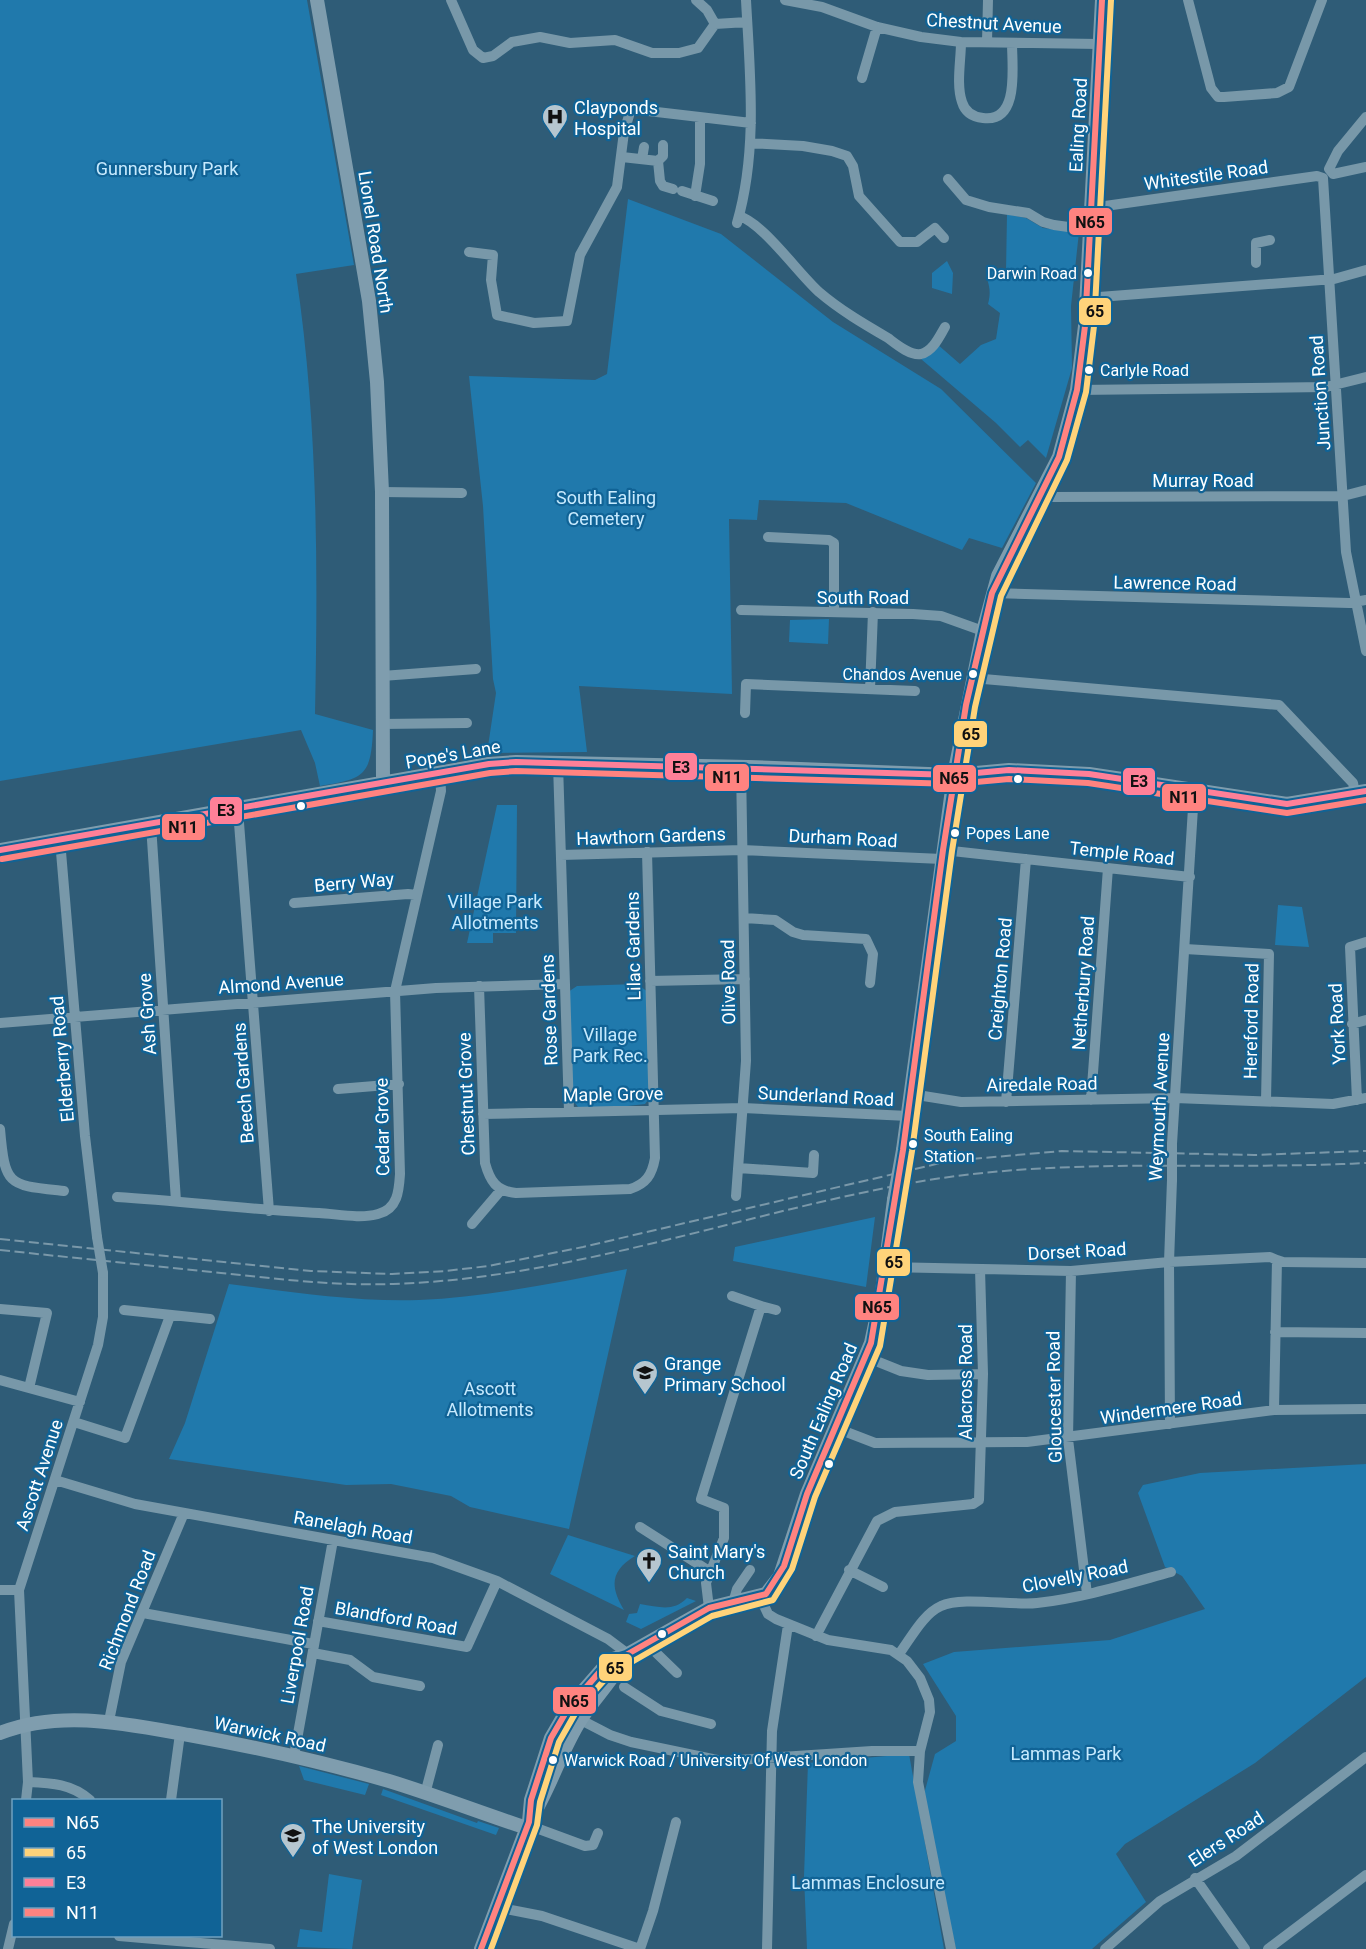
<svg xmlns="http://www.w3.org/2000/svg" width="1366" height="1949" font-family="Roboto,sans-serif">
	<rect width="100%" height="100%" fill="#2f5c77"/>
	<!-- green -->
	<path fill="#2079ac" d="M0 0H307L354 265 296 274C318 421 318 567 315 714L373 730C371 776 364 779 320 786L315 763 301 730 0 781Z
		M628 199 721 234 833 322 941 389 1036 483 1002 548 969 538 962 550 846 503 759 500 757 520 729 519 732 694 579 686 587 752 487 753 496 693 493 679 483 506 469 376 595 380 607 374Z
		M1007 214 1026 218 1043 228 1079 232 1071 306 1072 368 1046 458 1028 440 1020 447 996 423 921 359 937 344 960 364 981 345 996 339 1000 313 988 304C993 285 985 282 987 270L1006 272Z
		M947 261 953 273 952 294 932 288V273Z
		M829 619 828 644 789 642 790 620Z
		M497 805H517L516 933H493V943H467Z
		M1278 905 1302 907 1309 947 1275 945Z
		M637 984 648 992 651 1096 645 1104 610 1108 578 1107 572 1099 568 992 577 986Z
		M875 1217 866 1287 733 1261 735 1247Z
		M627 1269 569 1529 470 1507 451 1496 391 1484 346 1485 169 1459 185 1423 229 1284C292 1292 355 1302 419 1300 489 1297 559 1282 627 1269Z
		M1366 1464V1677L1255 1763 1125 1844 1116 1854 1146 1902 1092 1949H956L933 1850 924 1794 935 1754 956 1741V1716L923 1664 954 1652 1110 1640 1205 1609 1182 1576 1165 1567 1138 1493 1143 1485 1200 1473Z
		M568 1535 635 1556C610 1571 610 1587 624 1610L550 1574Z
		M687 1598 696 1601 641 1629 626 1622 629 1614 637 1613 640 1604C660 1607 673 1612 687 1598Z
		M909 1754 944 1949H807L804 1876 808 1763Z
		M299 1766 369 1784 365 1795 304 1780Z
		M383 1789 477 1823 478 1821 499 1828 496 1835 381 1795Z
		M329 1874 362 1880 352 1949 297 1947 300 1929 322 1932Z"/>
	<g fill="none" stroke-linecap="round" stroke-linejoin="round">
		<!-- street -->
		<path stroke="#7898a9" stroke-width="10" d="M451 0 473 50 483 58 493 56 512 42 540 37 570 43 615 40 652 53H679L698 48 715 24
			M696 0 707 10 715 24
			M785 0 822 7 877 27 921 37 961 42 1099 44
			M1188 0 1211 88 1218 97H1224L1277 93 1289 87 1322 0
			M715 24 747 22
			M961 42C961 60 956 85 962 102 965 112 973 117 983 118 1020 123 1012 66 1012 43
			M987 42 988 0
			M862 78 877 27
			M1366 117 1338 151 1329 169 1333 174 1366 167
			M750 143 803 146 832 151 847 156 853 166 859 196 900 242H917L935 228 944 238
			M663 145V156L658 161 660 181 663 186 673 189
			M622 157 658 161
			M642 159 644 147
			M948 179 966 200 989 207 1028 213 1043 222 1054 225 1090 230
			M682 191 713 201
			M695 196 700 164V117
			M1091 208 1317 176 1323 178 1346 552 1366 651
			M739 216C763 223 797 272 819 292 840 310 864 324 888 338 896 344 910 356 921 354 933 351 939 337 945 327
			M737 223C758 151 750 74 746 0
			M469 252 493 255 491 280 497 315 534 323 567 321 580 255 617 187 624 132 631 109 751 123
			M1256 263V243L1270 240
			M1086 298 1334 279 1366 270
			M1077 390 1326 387 1366 377
			M382 492 462 493
			M1040 494 1051 497 1343 496 1366 490
			M768 537 829 540 834 543V612
			M992 593 1349 603 1366 600
			M741 610 913 614 941 616 983 631
			M382 676 476 669
			M972 678 1279 705 1353 783 1355 793
			M870 689 873 612
			M745 713 746 684 915 691
			M381 724 467 723
			M558 764 569 1111
			M238 810 269 1211
			M151 825 176 1201
			M60 840 85 1136 97 1237
			M943 850 1190 877
			M561 855 742 850 942 859
			M294 903 408 894 417 895
			M744 918 775 920 793 932 803 935 866 939 873 954 870 983
			M1185 949 1269 954 1266 1101
			M650 981 745 979
			M479 986 485 1163C490 1181 496 1191 516 1193L630 1189C646 1184 652 1175 655 1158L647 852
			M0 1023 436 988 565 984
			M1352 1024 1366 1020
			M338 1089 399 1084
			M911 1094 961 1102 1175 1098 1333 1104 1366 1098
			M1091 1100 1108 868
			M1357 1100 1350 947 1366 942
			M1006 1102 1026 859
			M483 1114 743 1108 908 1116
			M0 1129C5 1187 8 1185 64 1191
			M1172 1144 1194 792
			M738 1168 813 1173 814 1155
			M736 1196 746 1061 741 767
			M117 1197C185 1201 251 1210 319 1213 337 1214 360 1219 378 1214 398 1209 399 1190 400 1174L395 991 441 791 440 774
			M472 1224 501 1190
			M1277 1260 1283 1262 1366 1263
			M886 1267 1071 1271 1169 1262 1270 1257 1277 1260 1274 1410
			M1071 1271 1068 1439 1087 1594
			M761 1306 776 1310
			M0 1309 47 1313 29 1388
			M124 1310 210 1319
			M1275 1332 1366 1333
			M866 1357 901 1371 928 1375 983 1374
			M0 1380 80 1402
			M74 1422 125 1438 170 1316
			M1170 1424 1169 1262 1172 1180
			M836 1428 875 1443 1027 1442 1274 1410 1366 1409
			M55 1480 135 1504 433 1558 497 1581 608 1639 628 1654
			M640 1527 709 1571
			M849 1570 883 1587
			M0 1590H19
			M760 1597 768 1614 776 1619 828 1640 891 1650 907 1661 920 1678 929 1700 930 1712 920 1751 918 1782 951 1949
			M733 1603 737 1589 750 1570
			M709 1608 706 1583 724 1538V1508L701 1499 761 1306 732 1296
			M143 1613 313 1644
			M318 1621 467 1647 497 1581
			M816 1636 877 1521 895 1512 973 1504 979 1500 983 1374 980 1269
			M646 1643 677 1673
			M313 1653 350 1660 373 1677 420 1686
			M899 1654C911 1638 923 1614 941 1606 961 1596 1013 1606 1037 1603 1082 1598 1127 1584 1171 1572
			M624 1687 661 1711 711 1724
			M581 1720 610 1735 631 1742 722 1761 872 1751H920
			M109 1721 121 1662 184 1513
			M294 1756 333 1540
			M28 1782C52 1783 72 1784 90 1800
			M425 1794 438 1745
			M26 1800 28 1782 19 1590 98 1345 103 1317V1273
			M171 1800 180 1734
			M528 1825 585 1846 593 1845 598 1833
			M1195 1878 1245 1949
			M496 1907 542 1916 640 1949
			M119 1936 270 1949
			M8 1949 14 1924
			M640 1949 653 1911 676 1822
			M767 1949 772 1731 788 1625
			M1105 1949 1160 1901 1236 1856 1366 1757
			M1268 1949 1366 1875"/>
		<!-- secondary -->
		<path stroke="#7f9dae" stroke-width="14" d="M317 0 369 301 377 382 382 492 383 784
			M0 850 489 764 516 762 748 767 954 775 1009 770 1089 774 1287 804 1366 791
			M903 1150 954 775 983 631 998 576 1059 457 1077 390 1085 326 1102 0
			M0 1733C61 1709 127 1724 189 1735 256 1747 323 1762 389 1781 435 1795 481 1813 527 1828
			M529 1822 531 1800 551 1738 569 1707 610 1660 626 1655 709 1608 766 1594 780 1576 807 1494 871 1343 882 1292 894 1200
			M481 1949 529 1822C550 1789 560 1752 581 1719 595 1697 615 1678 626 1655"/>
		<!-- rail -->
		<path stroke="#7a98a9" stroke-width="2" stroke-dasharray="10 4.5" stroke-linecap="butt" d="M0 1239 311 1271 392 1274 446 1271 488 1266 583 1247 949 1161 1062 1151 1254 1155 1366 1151
			M0 1250C74 1258 147 1265 221 1273 278 1279 336 1286 393 1284 572 1278 742 1213 917 1182 1065 1156 1216 1171 1366 1163"/>
		<!-- street-bridge -->
		<path stroke="#7898a9" stroke-width="10" d="M1172 1144V1180
			M97 1237 103 1273"/>
		<!-- secondary-bridge -->
		<path stroke="#7f9dae" stroke-width="14" d="M894 1200 903 1150"/>
		<defs>
			<path id="bus-1" d="M481 1949 529 1822 531 1800 551 1738 569 1707 610 1660 626 1655 709 1608 766 1594 784 1566 807 1494 871 1343 903 1150 943 850 966 705 992 593 1059 457 1077 390 1085 326 1102 0"/>
			<path id="bus-2" d="M491 1949 537 1825 540 1802 559 1742 576 1712 615 1668 630 1663 712 1616 773 1600 792 1569 815 1497 880 1346 912 1151 952 851 975 707 1001 596 1067 460 1086 392 1094 326 1111 0"/>
			<path id="bus-3" d="M0 850 489 764 516 762 954 775 1009 770 1089 774 1287 804 1366 791"/>
			<path id="bus-4" d="M2 859 490 773 516 771 954 784 1009 779 1088 783 1287 813 1366 800"/>
		</defs>
		<!-- bus-1 casing -->
		<use href="#bus-1" stroke="#106396" stroke-width="10"/>
		<!-- bus-2 casing -->
		<use href="#bus-2" stroke="#106396" stroke-width="10"/>
		<!-- bus-3 casing -->
		<use href="#bus-3" stroke="#106396" stroke-width="10"/>
		<!-- bus-4 casing -->
		<use href="#bus-4" stroke="#106396" stroke-width="10"/>
		<!-- bus-1 -->
		<use href="#bus-1" stroke="#ff8380" stroke-width="6"/>
		<!-- bus-2 -->
		<use href="#bus-2" stroke="#ffd37a" stroke-width="6"/>
		<!-- bus-3 -->
		<use href="#bus-3" stroke="#ff8098" stroke-width="6"/>
		<!-- bus-4 -->
		<use href="#bus-4" stroke="#ff8380" stroke-width="6"/>
	</g>
	<!-- icons -->
	<defs>
		<symbol id="hospital-pin" viewBox="-11 -11 22 30"><path d="M0 17L-7.5 6A9.5 9.5 0 1 1 7.5 6Z" fill="#b6c6cf" stroke="#106396"/><path d="M-5-5h3v3.5h4V-5h3V5h-3V1.5h-4V5h-3Z" fill="#111"/></symbol>
		<symbol id="school-pin" viewBox="-11 -11 22 30"><path d="M0 17L-7.5 6A9.5 9.5 0 1 1 7.5 6Z" fill="#b6c6cf" stroke="#106396"/><path d="M0-5L7-2L0 1L-7-2ZM-4 1L0 2.5L4 1V4Q0 6-4 4Z" fill="#111"/></symbol>
		<symbol id="church-pin" viewBox="-11 -11 22 30"><path d="M0 17L-7.5 6A9.5 9.5 0 1 1 7.5 6Z" fill="#b6c6cf" stroke="#106396"/><path d="M-1.2-6h2.4v3.5h3.3v2.4h-3.3V6h-2.4V-.1h-3.3v-2.4h3.3Z" fill="#111"/></symbol>
		<symbol id="university-pin" viewBox="-11 -11 22 30"><path d="M0 17L-7.5 6A9.5 9.5 0 1 1 7.5 6Z" fill="#b6c6cf" stroke="#106396"/><path d="M0-5L7-2L0 1L-7-2ZM-4 1L0 2.5L4 1V4Q0 6-4 4Z" fill="#111"/></symbol>
	</defs>
	<g fill-rule="evenodd">
		<use href="#hospital-pin" x="540" y="102" width="30" height="40"/>
		<use href="#school-pin" x="630" y="1358" width="30" height="40"/>
		<use href="#church-pin" x="634" y="1546" width="30" height="40"/>
		<use href="#university-pin" x="278" y="1821" width="30" height="40"/>
	</g>
	<!-- markers -->
	<g fill="#fff" stroke="#106396" stroke-width="2">
		<circle cx="1088" cy="273" r="5"/>
		<circle cx="1089" cy="370" r="5"/>
		<circle cx="973" cy="674" r="5"/>
		<circle cx="1018" cy="779" r="5"/>
		<circle cx="301" cy="806" r="5"/>
		<circle cx="955" cy="833" r="5"/>
		<circle cx="913" cy="1144" r="5"/>
		<circle cx="829" cy="1464" r="5"/>
		<circle cx="662" cy="1634" r="5"/>
		<circle cx="553" cy="1760" r="5"/>
	</g>
	<g text-anchor="middle" dominant-baseline="central" stroke-width="4.5" stroke-linejoin="round" paint-order="stroke">
		<!-- bus labels -->
		<g font-size="16" fill="#fff" stroke="#106396" text-anchor="start">
			<text x="1077" y="273" text-anchor="end">Darwin Road</text>
			<text x="1100" y="370">Carlyle Road</text>
			<text x="962" y="674" text-anchor="end">Chandos Avenue</text>
			<text x="966" y="833">Popes Lane</text>
			<text x="924" y="1135">South Ealing<tspan x="924" dy="21">Station</tspan></text>
			<text x="564" y="1760">Warwick Road / University Of West London</text>
		</g>
		<!-- street labels -->
		<g font-size="18" fill="#fff" stroke="#106396">
			<text transform="translate(994 23) rotate(3)">Chestnut Avenue</text>
			<text transform="translate(1078 125) rotate(-87)">Ealing Road</text>
			<text transform="translate(1206 175) rotate(-8)">Whitestile Road</text>
			<text transform="translate(376 242) rotate(81)">Lionel Road North</text>
			<text transform="translate(1320 393) rotate(-94)">Junction Road</text>
			<text x="1203" y="480">Murray Road</text>
			<text transform="translate(1175 583) rotate(1)">Lawrence Road</text>
			<text x="863" y="597">South Road</text>
			<text transform="translate(453 754) rotate(-10)">Pope's Lane</text>
			<text transform="translate(651 836) rotate(-2)">Hawthorn Gardens</text>
			<text transform="translate(843 838) rotate(3)">Durham Road</text>
			<text transform="translate(1122 853) rotate(6)">Temple Road</text>
			<text transform="translate(354 882) rotate(-5)">Berry Way</text>
			<text transform="translate(633 946) rotate(-91)">Lilac Gardens</text>
			<text transform="translate(1000 979) rotate(-85)">Creighton Road</text>
			<text transform="translate(728 982) rotate(-91)">Olive Road</text>
			<text transform="translate(281 983) rotate(-4)">Almond Avenue</text>
			<text transform="translate(1083 983) rotate(-86)">Netherbury Road</text>
			<text transform="translate(549 1010) rotate(-92)">Rose Gardens</text>
			<text transform="translate(147 1014) rotate(-94)">Ash Grove</text>
			<text transform="translate(1251 1021) rotate(-89)">Hereford Road</text>
			<text transform="translate(1337 1024) rotate(-93)">York Road</text>
			<text transform="translate(62 1059) rotate(-95)">Elderberry Road</text>
			<text transform="translate(243 1083) rotate(-94)">Beech Gardens</text>
			<text transform="translate(1042 1084) rotate(-1)">Airedale Road</text>
			<text transform="translate(466 1094) rotate(-92)">Chestnut Grove</text>
			<text transform="translate(613 1094) rotate(-1)">Maple Grove</text>
			<text transform="translate(826 1096) rotate(3)">Sunderland Road</text>
			<text transform="translate(1159 1107) rotate(-87)">Weymouth Avenue</text>
			<text transform="translate(382 1127) rotate(-91)">Cedar Grove</text>
			<text transform="translate(1077 1251) rotate(-3)">Dorset Road</text>
			<text transform="translate(965 1382) rotate(-90)">Alacross Road</text>
			<text transform="translate(1054 1397) rotate(-91)">Gloucester Road</text>
			<text transform="translate(1171 1408) rotate(-8)">Windermere Road</text>
			<text transform="translate(823 1411) rotate(-67)">South Ealing Road</text>
			<text transform="translate(39 1475) rotate(-72)">Ascott Avenue</text>
			<text transform="translate(353 1527) rotate(10)">Ranelagh Road</text>
			<text transform="translate(1075 1576) rotate(-11)">Clovelly Road</text>
			<text transform="translate(127 1610) rotate(-69)">Richmond Road</text>
			<text transform="translate(396 1618) rotate(10)">Blandford Road</text>
			<text transform="translate(297 1645) rotate(-80)">Liverpool Road</text>
			<text transform="translate(270 1734) rotate(12)">Warwick Road</text>
			<text transform="translate(1226 1839) rotate(-33)">Elers Road</text>
		</g>
		<!-- poi labels -->
		<g font-size="18" fill="#fff" stroke="#106396" text-anchor="start">
			<text x="574" y="107">Clayponds<tspan x="574" dy="21">Hospital</tspan></text>
			<text x="664" y="1363">Grange<tspan x="664" dy="21">Primary School</tspan></text>
			<text x="668" y="1551">Saint Mary's<tspan x="668" dy="21">Church</tspan></text>
			<text x="312" y="1826">The University<tspan x="312" dy="21">of West London</tspan></text>
		</g>
		<!-- park labels -->
		<g font-size="18" fill="#c7eafe" stroke="#106396">
			<text x="167" y="168">Gunnersbury Park</text>
			<text x="606" y="497">South Ealing<tspan x="606" dy="21">Cemetery</tspan></text>
			<text x="495" y="901">Village Park<tspan x="495" dy="21">Allotments</tspan></text>
			<text x="610" y="1034">Village<tspan x="610" dy="21">Park Rec.</tspan></text>
			<text x="490" y="1388">Ascott<tspan x="490" dy="21">Allotments</tspan></text>
			<text x="1066" y="1753">Lammas Park</text>
			<text x="868" y="1882">Lammas Enclosure</text>
		</g>
	</g>
	<g stroke="#106396" stroke-width="2">
		<rect x="1068" y="207" width="45" height="29" rx="6" fill="#ff8380"/>
		<rect x="1078" y="297" width="34" height="29" rx="6" fill="#ffd37a"/>
		<rect x="953" y="720" width="35" height="28" rx="6" fill="#ffd37a"/>
		<rect x="664" y="752" width="34" height="29" rx="6" fill="#ff8098"/>
		<rect x="704" y="763" width="46" height="29" rx="6" fill="#ff8380"/>
		<rect x="932" y="764" width="45" height="29" rx="6" fill="#ff8380"/>
		<rect x="1122" y="767" width="34" height="29" rx="6" fill="#ff8098"/>
		<rect x="1161" y="783" width="46" height="29" rx="6" fill="#ff8380"/>
		<rect x="209" y="796" width="34" height="29" rx="6" fill="#ff8098"/>
		<rect x="161" y="813" width="45" height="28" rx="6" fill="#ff8380"/>
		<rect x="876" y="1248" width="35" height="29" rx="6" fill="#ffd37a"/>
		<rect x="854" y="1293" width="46" height="28" rx="6" fill="#ff8380"/>
		<rect x="598" y="1653" width="35" height="29" rx="6" fill="#ffd37a"/>
		<rect x="552" y="1686" width="45" height="29" rx="6" fill="#ff8380"/>
	</g>
	<g font-size="16" text-anchor="middle" font-weight="bold" fill="#111">
		<text x="1090" y="228">N65</text>
		<text x="1095" y="317">65</text>
		<text x="971" y="740">65</text>
		<text x="681" y="773">E3</text>
		<text x="727" y="783">N11</text>
		<text x="954" y="784">N65</text>
		<text x="1139" y="787">E3</text>
		<text x="1184" y="803">N11</text>
		<text x="226" y="816">E3</text>
		<text x="183" y="833">N11</text>
		<text x="894" y="1268">65</text>
		<text x="877" y="1313">N65</text>
		<text x="615" y="1674">65</text>
		<text x="574" y="1707">N65</text>
	</g>
	<!-- legend -->
	<rect x="12" y="1799" width="210" height="138" fill="#106396" stroke="#70a1c0" stroke-width="1.5"/>
	<rect x="24" y="1818" width="30" height="9" fill="#ff8380" stroke="#70a1c0" stroke-width="1.5"/>
	<text x="66" y="1829" font-size="18" fill="#ffffff">N65</text>
	<rect x="24" y="1848" width="30" height="9" fill="#ffd37a" stroke="#70a1c0" stroke-width="1.5"/>
	<text x="66" y="1859" font-size="18" fill="#ffffff">65</text>
	<rect x="24" y="1878" width="30" height="9" fill="#ff8098" stroke="#70a1c0" stroke-width="1.5"/>
	<text x="66" y="1889" font-size="18" fill="#ffffff">E3</text>
	<rect x="24" y="1908" width="30" height="9" fill="#ff8380" stroke="#70a1c0" stroke-width="1.5"/>
	<text x="66" y="1919" font-size="18" fill="#ffffff">N11</text>
</svg>
